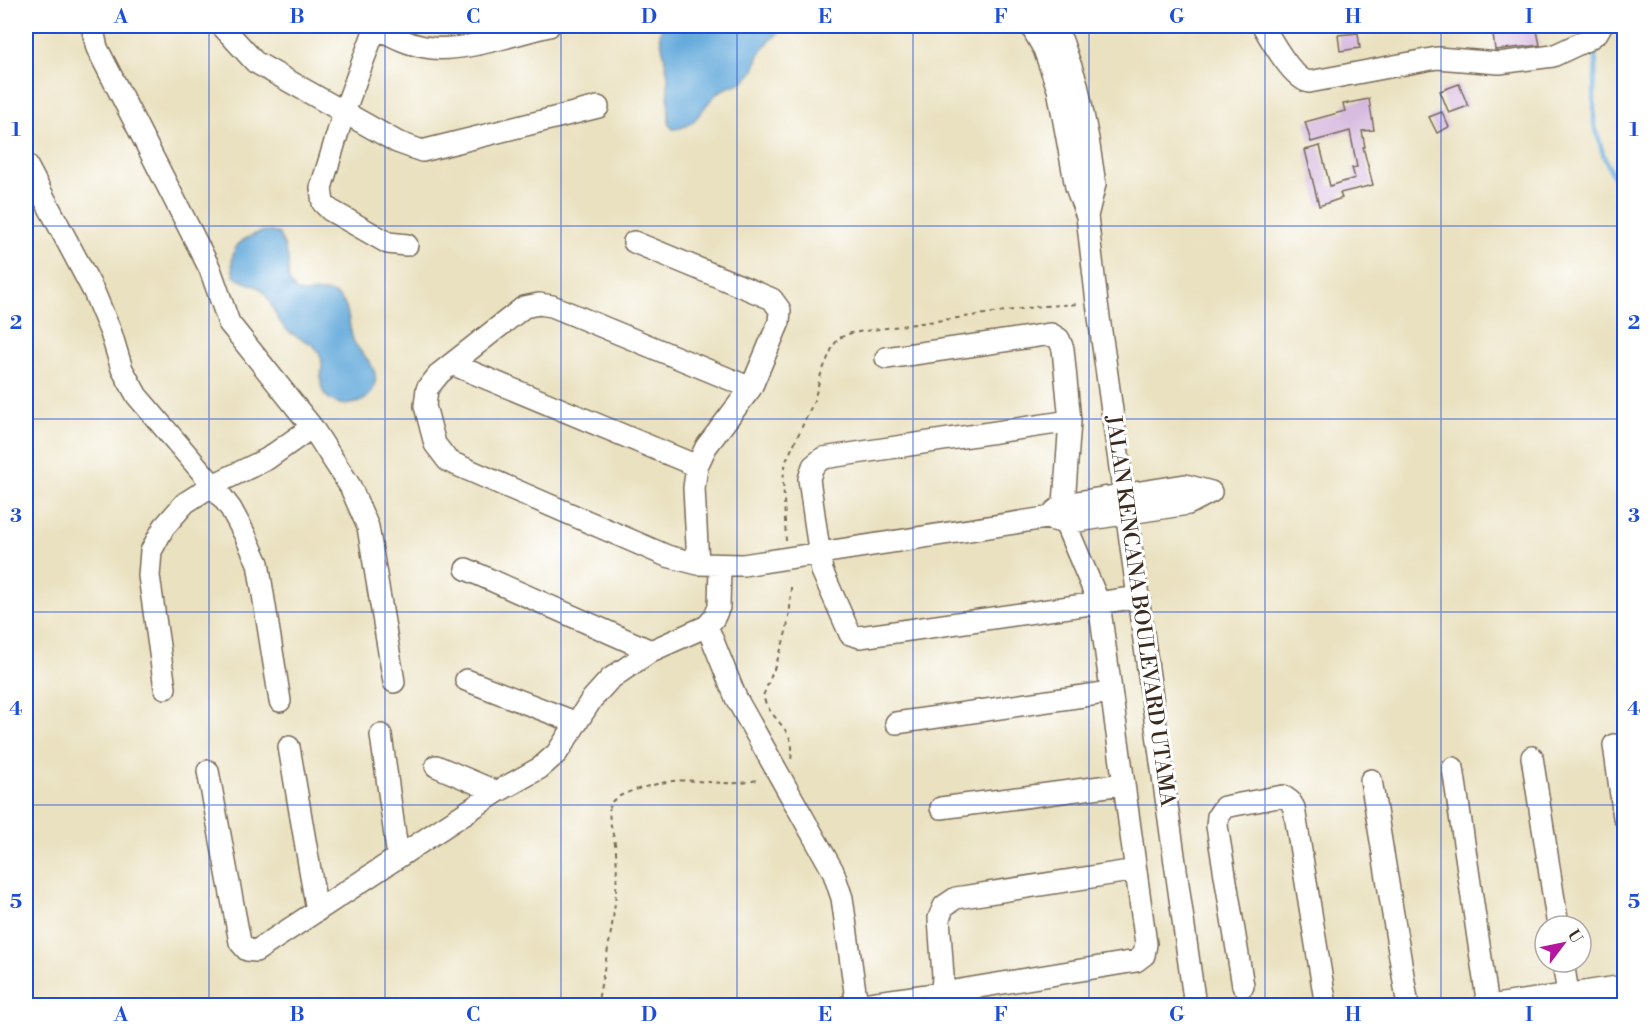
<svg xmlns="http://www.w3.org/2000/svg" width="1650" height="1031" font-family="'Libre Bodoni',serif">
	<rect width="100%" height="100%" fill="#fff"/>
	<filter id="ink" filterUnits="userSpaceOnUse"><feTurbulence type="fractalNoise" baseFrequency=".0167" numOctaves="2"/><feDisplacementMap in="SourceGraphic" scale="12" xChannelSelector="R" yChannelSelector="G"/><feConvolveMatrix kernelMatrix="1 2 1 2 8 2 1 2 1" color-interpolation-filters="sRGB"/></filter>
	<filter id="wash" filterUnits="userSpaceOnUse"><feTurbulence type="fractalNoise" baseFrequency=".008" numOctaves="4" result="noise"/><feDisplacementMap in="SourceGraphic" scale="24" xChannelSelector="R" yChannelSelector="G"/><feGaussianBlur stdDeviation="1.35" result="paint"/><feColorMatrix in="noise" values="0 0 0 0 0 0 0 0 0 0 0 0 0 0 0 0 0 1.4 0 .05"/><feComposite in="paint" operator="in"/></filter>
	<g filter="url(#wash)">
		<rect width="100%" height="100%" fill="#eae1c0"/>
		<!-- water -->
		<path fill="#65aadb" stroke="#506a7c" stroke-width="1.5" d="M662 26H788C777 35 766 41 759 55 757 60 756 67 753 72 740 89 729 83 718 93 701 106 698 128 673 129L669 125 668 75 660 35Z
			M266 231 279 234C283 242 286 250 288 259 289 269 286 278 292 286 302 301 320 287 334 294 353 305 346 325 354 342 359 351 369 359 373 368 380 383 371 400 356 403 345 406 334 404 326 396 315 383 327 366 319 352 312 340 295 339 286 329 275 319 272 301 262 290 256 284 243 284 234 276 227 248 240 237 266 231Z"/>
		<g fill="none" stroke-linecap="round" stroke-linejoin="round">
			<!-- stream -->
			<path stroke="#65aadb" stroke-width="4.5" d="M1594 43 1596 65 1594 90V123L1604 157 1619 188"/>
		</g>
		<g id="blocks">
			<!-- building -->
			<path fill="#d5b7de" d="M1527 26H1536L1540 45 1495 50 1493 34 1527 29Z
				M1358 33 1360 48 1340 51 1338 35Z
				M1459 84 1468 106 1449 113 1440 91Z
				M1369 99 1374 130 1362 131 1365 147H1363L1373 185 1340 193 1342 198 1319 206 1305 150 1320 146 1330 186 1355 178 1352 168 1357 167 1350 131 1311 142 1305 122 1345 111 1343 104Z
				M1442 112 1449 127 1437 133 1429 117Z"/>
		</g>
	</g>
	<g filter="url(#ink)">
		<use href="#blocks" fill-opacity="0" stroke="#786a57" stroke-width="1.5"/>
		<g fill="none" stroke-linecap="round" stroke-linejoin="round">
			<defs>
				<path id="minor" d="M92 26 97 48 210 269 229 323 312 427 350 486 368 527 394 682
					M222 26 255 62 397 142 422 151 598 107
					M373 26C389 34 406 44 425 47 460 54 513 34 549 26
					M376 26 344 112 321 188 323 203 330 210 388 243 407 245
					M1031 26 1044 49 1058 89 1076 187 1087 216 1097 303 1195 1006
					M1053 26 1062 41 1077 84 1088 139 1095 184 1087 216
					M1263 26C1271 40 1293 79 1309 82L1437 58 1499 63 1553 56 1587 40 1597 33 1601 26
					M26 164 94 292 111 333 122 369 137 396 213 485 231 509 245 535 258 563 280 701
					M634 242 772 299 780 310 779 322 751 388 706 447 697 466 694 488 698 564
					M452 364 697 466
					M751 388 552 306 539 304 524 307 440 373 427 389 425 406 435 444 448 461 667 556 698 564 743 565 1046 518 1065 523 1188 504 1211 492
					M1070 421 823 458 813 466 809 479 822 571 850 634 860 637 1139 597
					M1054 512 1064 504 1185 485 1211 492
					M466 569 651 651
					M707 626 736 698 833 871 842 898 857 1006
					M466 680 577 723
					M165 688 149 576 151 551 164 527 185 503 213 485 267 459 312 427
					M896 723 1111 692
					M381 735 398 857
					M1614 745 1624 817
					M289 747 317 911
					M1532 757 1558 926
					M436 766 497 792
					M1453 768 1488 1006
					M208 771 240 942 247 950 256 951 497 792 540 768 557 753 592 699 610 679 651 651 707 626 714 618 719 607 720 566
					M1371 780 1408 1006
					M941 808 1123 784
					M1563 962 1570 1006
					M1243 986 1217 826 1218 816 1224 807 1283 796 1290 801 1294 808 1326 1006
					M941 1005 943 976 939 918 944 906 956 898 1136 870
					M848 1006 942 993 1136 961 1144 955 1146 944 1099 603 1065 523 1064 504 1070 421 1063 349 1059 339 1051 334 886 358
					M1489 1006 1624 986"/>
			</defs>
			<!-- minor casing -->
			<use href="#minor" stroke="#786a57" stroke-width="24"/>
			<!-- path -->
			<path stroke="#786a57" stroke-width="2" stroke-dasharray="4.5 4.5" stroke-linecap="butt" d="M786 541 783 479 786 461 814 401 821 374 833 346 839 338 851 333 1042 306 1079 304
				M791 587C791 630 779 657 763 696 770 721 798 730 791 759
				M597 1006C606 956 620 903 616 852 616 840 605 813 611 803 617 793 649 786 661 783 693 775 729 790 760 779"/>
			<!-- minor -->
			<use href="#minor" stroke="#fff" stroke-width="21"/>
		</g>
	</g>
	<!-- grid -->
	<path fill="none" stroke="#1d4ed8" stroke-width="1.5" stroke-opacity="0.55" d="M209 26V1006M385 26V1006M561 26V1006M737 26V1006M913 26V1006M1089 26V1006M1265 26V1006M1441 26V1006M26 226H1624M26 419H1624M26 612H1624M26 805H1624"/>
	<g text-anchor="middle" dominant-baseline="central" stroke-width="6" stroke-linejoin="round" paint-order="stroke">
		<!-- street labels -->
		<g font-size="21" fill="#3b2a1e" stroke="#fff">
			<text transform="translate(1140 611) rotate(82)">JALAN KENCANA BOULEVARD UTAMA</text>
		</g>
	</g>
	<!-- margin -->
	<rect width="1650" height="1031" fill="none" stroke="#fff" stroke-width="66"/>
	<!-- north arrow -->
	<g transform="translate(1563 944) rotate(58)"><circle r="28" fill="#ffffff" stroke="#b1aaa5" stroke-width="1.5"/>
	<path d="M0-4.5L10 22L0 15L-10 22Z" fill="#b5179e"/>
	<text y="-9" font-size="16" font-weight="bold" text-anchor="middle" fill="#3b2a1e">U</text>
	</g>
	<rect x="33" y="33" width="1584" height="965" fill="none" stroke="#1d4ed8" stroke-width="2"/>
	<g font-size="20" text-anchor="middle" font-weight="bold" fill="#1d4ed8">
		<text x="121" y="23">A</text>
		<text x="297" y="23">B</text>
		<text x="473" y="23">C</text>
		<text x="649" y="23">D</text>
		<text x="825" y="23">E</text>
		<text x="1001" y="23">F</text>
		<text x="1177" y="23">G</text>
		<text x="1353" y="23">H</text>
		<text x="1529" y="23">I</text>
		<text x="16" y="136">1</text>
		<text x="1634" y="136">1</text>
		<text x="16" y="329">2</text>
		<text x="1634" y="329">2</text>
		<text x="16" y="522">3</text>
		<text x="1634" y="522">3</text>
		<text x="16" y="715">4</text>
		<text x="1634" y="715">4</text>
		<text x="16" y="908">5</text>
		<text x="1634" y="908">5</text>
		<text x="121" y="1021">A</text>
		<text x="297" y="1021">B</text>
		<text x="473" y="1021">C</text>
		<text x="649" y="1021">D</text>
		<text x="825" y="1021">E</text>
		<text x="1001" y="1021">F</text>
		<text x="1177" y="1021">G</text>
		<text x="1353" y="1021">H</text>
		<text x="1529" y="1021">I</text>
	</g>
</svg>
